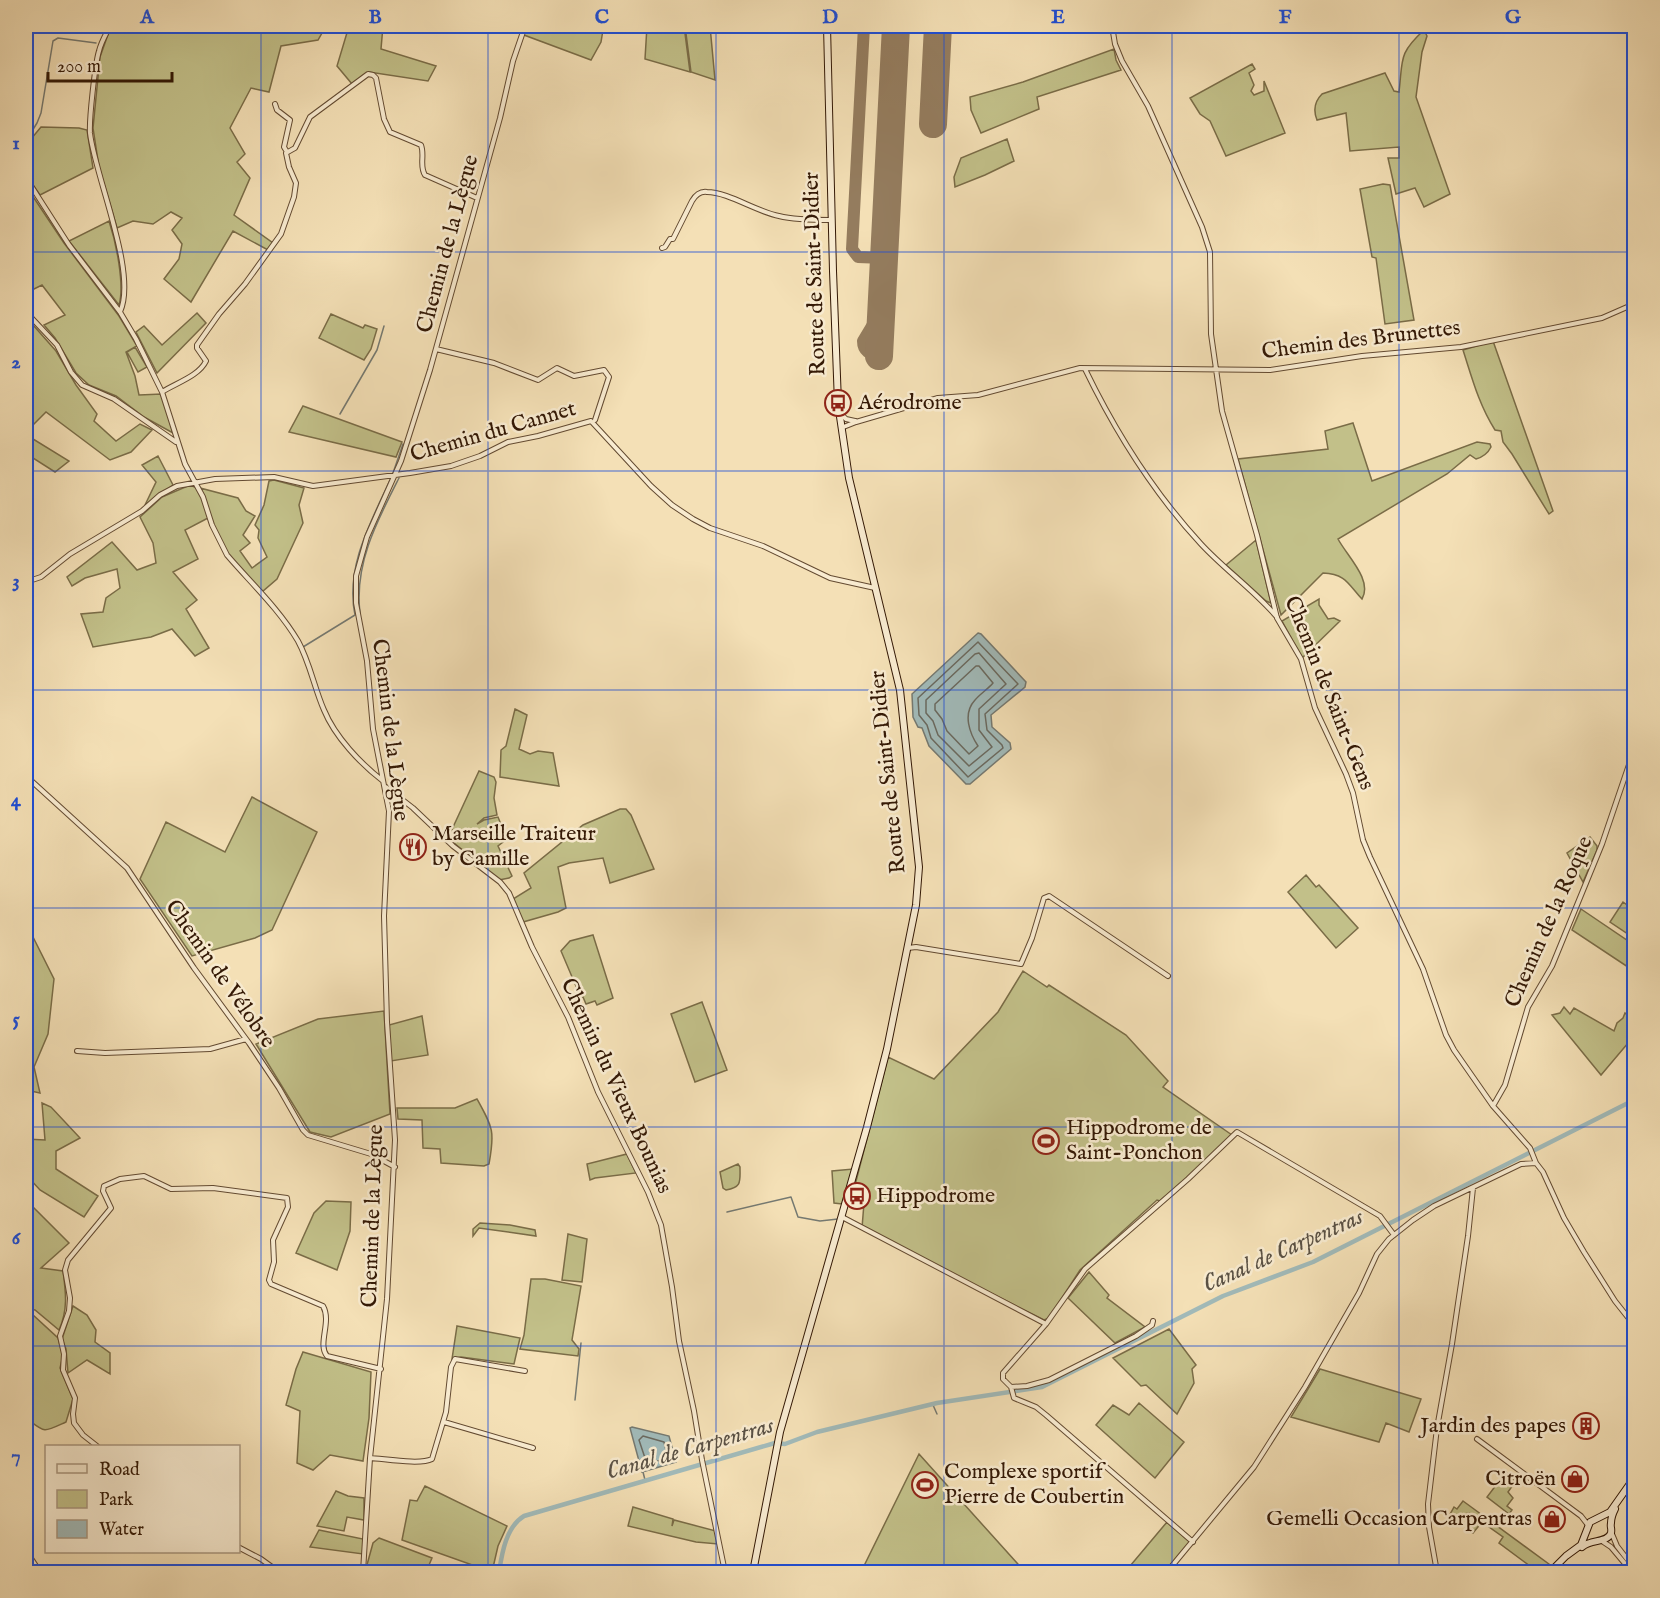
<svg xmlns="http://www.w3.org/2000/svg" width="1660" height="1598" font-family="'IM FELL English',serif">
	<rect width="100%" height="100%" fill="#f4e0b6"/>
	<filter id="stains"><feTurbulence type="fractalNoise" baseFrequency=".00333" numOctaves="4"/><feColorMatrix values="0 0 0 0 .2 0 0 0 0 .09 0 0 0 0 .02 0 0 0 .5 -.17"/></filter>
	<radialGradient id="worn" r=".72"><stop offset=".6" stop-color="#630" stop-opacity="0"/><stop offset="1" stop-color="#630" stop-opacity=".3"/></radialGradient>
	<!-- green -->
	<path fill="#c2c089" stroke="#7a6c47" stroke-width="1.5" d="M111 26H326L318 40 281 46 269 92 251 88 230 128 245 154 237 162 250 178 234 215 273 243 268 250 233 231 191 302 164 279 179 259 182 244 172 230 182 218 171 212 153 224 133 221 117 228 99 167 93 128 100 57Z
		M349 26H383L381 49 436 66 428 81 369 72 352 84 337 66Z
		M529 26H607L603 30 601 42 591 60 524 35Z
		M647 26H684L690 72 645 59Z
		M685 26H710L715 80 691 72Z
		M1424 30 1427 36 1422 52 1416 97 1450 194 1424 207 1415 188 1396 194 1388 158H1399V147L1350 151 1346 113 1317 120C1313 110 1314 102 1322 94L1385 73 1394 91 1399 92C1403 59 1398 54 1424 30Z
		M1114 49 1116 60 1121 70 1037 97 1039 109 981 133 971 110 970 97 1023 82Z
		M1252 64 1255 69 1249 73 1254 85 1251 91 1254 95 1264 91V81L1285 133 1226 156 1210 121 1200 114 1190 98Z
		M41 127 79 128 87 130 93 168 40 195 26 175V145Z
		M1007 139 1014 161 985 175 955 187 954 177 961 158Z
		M1383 184 1390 185 1414 320 1385 324 1376 258 1372 257 1360 189Z
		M26 186 64 243 119 316 137 346 135 347 147 367 138 372 127 352 135 347 126 352 135 376 139 395 162 394 173 433 144 417 116 396 89 385 76 373 55 338 44 325 65 315 42 285 26 293V268L30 267 26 258Z
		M109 221C116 242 125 285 119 305L69 241Z
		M197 313 206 323 157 373 136 332 144 326 162 345Z
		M331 314 363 328 365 325 377 329 371 349 364 360 319 338Z
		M26 317 56 351 76 385 97 414 94 421 116 441 140 424 152 430 131 452 110 460 46 412 32 426 33 439 69 461 55 472 30 456 26 462Z
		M1493 341 1553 511 1549 514 1512 454 1503 442 1501 431 1495 430C1479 405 1472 378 1463 350Z
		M303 406 402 442 396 457 289 432Z
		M1353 423 1372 481 1477 442 1490 444 1491 447C1488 453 1483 457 1476 459L1470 455 1447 474 1338 539C1347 556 1373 580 1362 599 1348 584 1346 574 1323 573L1281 615 1238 459 1328 449 1325 431Z
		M158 456 173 485 145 505 156 482 142 465Z
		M274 480 304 488 299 505 303 523 277 579 263 591C243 580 226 553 216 533 210 518 208 502 200 488L238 498 246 511 255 516 243 535 250 543 240 551 252 568 267 557 258 538 259 530 255 525 264 505 269 481Z
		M190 485 197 488 206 507 208 518 185 530 198 559 173 572 197 600 186 609 209 648 195 656 172 629 151 637 93 647 81 614 103 612 106 598 120 588 117 569 85 578 72 586 67 577 112 542 137 570 156 563 153 543 140 517 162 497Z
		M1256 540 1271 603 1266 601 1226 565Z
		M1319 599V605L1328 619 1334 618 1340 621 1302 658 1282 621Z
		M515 709 527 715 519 749 530 754 538 751 553 753 559 786 500 777 501 750 506 746Z
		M479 771 494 777 496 782 494 798 497 815 484 818 477 824 484 820 498 817 507 839 498 846 512 876 509 878 499 880 448 838Z
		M252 797 317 832 272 930 255 938 192 956 140 879 166 822 225 852Z
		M620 809H626L631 815 654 869 610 883 603 858 569 863 558 867 566 908 558 912 523 922 513 899 531 888 524 873 583 825Z
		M1590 837 1597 846V850L1583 882 1567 853Z
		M1306 875 1316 887 1319 885 1358 928 1336 948 1288 892Z
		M1623 902 1634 910V938L1610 922Z
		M1581 909 1634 945V971L1572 930Z
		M26 923 54 979 48 1034 34 1067 40 1093 26 1090Z
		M593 935 613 998 597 1005 595 1001 586 1004 583 997 581 998 561 951 570 941Z
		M1023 971 1047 987 1049 985 1126 1035 1168 1081 1163 1087 1232 1135 1205 1162 1160 1201 1157 1200 1080 1270 1049 1318 1044 1320 862 1228 864 1203 859 1190 854 1189 888 1057 934 1079 998 1012Z
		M702 1002 727 1070 695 1082 671 1014Z
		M1564 1007 1570 1014 1574 1008 1614 1031 1617 1023 1623 1018 1625 1013 1634 1020V1036L1601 1075 1552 1015 1560 1013Z
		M384 1011 390 1114 331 1137 310 1132 256 1044 318 1019Z
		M422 1016 428 1055 391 1061 389 1025Z
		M477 1099C493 1128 495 1131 489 1164L484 1166 441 1163 440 1149 423 1148 422 1120 398 1119 397 1108H455Z
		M42 1103 51 1107 80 1138 56 1151V1169L98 1196 84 1217 40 1190 29 1178 26 1172V1139L45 1140Z
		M627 1154 636 1173 595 1178 590 1180 587 1164Z
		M738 1164 740 1167C740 1182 742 1187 726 1190L723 1188 720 1172Z
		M853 1169 842 1204 834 1203 832 1171Z
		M326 1201 351 1202 350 1231 337 1270 296 1253 314 1213Z
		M26 1205H31L69 1243 41 1268 63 1271C66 1293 68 1310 59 1330L35 1310 26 1308Z
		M480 1223 510 1225 535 1230 536 1236 479 1228 473 1236V1229Z
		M568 1234 587 1239 582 1282 562 1280Z
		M1089 1272 1109 1295 1107 1298 1145 1327 1115 1343 1068 1298Z
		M531 1279H545L581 1286 572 1340 579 1349 578 1356 520 1349 524 1335Z
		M73 1306 87 1315 96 1330 95 1342 110 1353V1374L87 1360 68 1373 66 1349 62 1339Z
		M26 1314 33 1315 58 1338 63 1356 60 1368 73 1399 66 1422C42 1433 46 1433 26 1418V1368L33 1369V1349L26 1323Z
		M457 1326 520 1338 514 1364 461 1357 452 1359Z
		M1169 1329 1196 1365 1192 1369 1194 1383 1177 1414 1146 1385 1141 1386 1113 1358Z
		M303 1352 371 1372 369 1418 363 1461 330 1455 313 1470 297 1463 300 1411 286 1405 296 1369Z
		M1320 1369 1421 1399 1409 1432 1386 1423 1379 1442 1291 1417Z
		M1139 1403 1184 1442 1155 1478 1096 1425 1113 1405 1129 1415Z
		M919 1454 1025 1572H861Z
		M1506 1472 1515 1482 1508 1492 1513 1498 1507 1506 1512 1510 1509 1514 1487 1497Z
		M425 1486 507 1526 498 1546 492 1572 402 1540 410 1500 417 1501Z
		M336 1491 348 1496 364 1498V1520L347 1517 344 1531 317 1526Z
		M1463 1501 1553 1567 1548 1572H1538L1499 1543 1503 1537 1482 1522 1473 1533 1466 1529 1473 1516 1469 1513 1465 1514 1459 1524 1448 1518 1454 1507 1457 1509Z
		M633 1507 673 1519 672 1526 674 1520 716 1531 718 1544 696 1542 628 1526Z
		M1167 1522 1190 1542 1165 1572H1125Z
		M319 1530 363 1539V1554L310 1547Z
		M379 1538 432 1558 426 1572H365L373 1543Z"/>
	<!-- water -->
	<path fill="#a1bab9" stroke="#757971" stroke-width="1.5" d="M978 633 981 634 1026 682 1025 687 991 715 992 727 1010 743 1011 749 970 784H966L929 746 922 728 918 727 913 717 912 694Z
		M632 1427 669 1436 676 1462 642 1472 630 1428Z"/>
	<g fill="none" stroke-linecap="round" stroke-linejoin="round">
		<!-- shore -->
		<path stroke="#6a695f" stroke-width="1.5" d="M978 642 1018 684 985 714 987 730 1002 745 1003 748 968 777 931 738 927 725 919 715 918 698Z
			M979 653 1006 684 979 709V730L992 747 969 766 938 735 933 721 926 713V700L975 654Z
			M976 666H979L993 683C988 689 980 694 975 700 962 714 970 734 978 746L969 754 947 731 942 719 935 710V704Z
			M643 1436 664 1442 668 1458 647 1464 639 1440Z"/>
		<!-- stream -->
		<path stroke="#757971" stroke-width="1.5" d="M27 139 37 123 41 113 53 41 58 38 96 43
			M340 414 377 350 384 326
			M393 473 403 444
			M360 613C354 564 377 521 399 478
			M303 647 355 615C345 567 371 522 390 480
			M727 1212 791 1197 798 1217 820 1221 838 1219
			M575 1400 581 1343
			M933 1405 937 1414
			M643 1472 645 1480"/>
		<!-- canal -->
		<path stroke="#a1bab9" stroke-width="4.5" d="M499 1572C502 1553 506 1527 524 1516L775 1443 785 1444 817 1432 937 1403 1042 1387 1223 1296 1313 1262 1634 1100"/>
		<!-- taxiway -->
		<path stroke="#947c5e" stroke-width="12" d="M864 26 852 249 858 257 884 258
			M895 26 896 27
			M879 352C870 357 863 350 863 341L881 311"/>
		<!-- runway -->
		<path stroke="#947c5e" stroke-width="28" d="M933 124 938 26
			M879 356 896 26"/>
		<defs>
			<path id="minor" d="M110 26C106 34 101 42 99 51 95 64 89 120 90 133 95 177 138 273 120 312
				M1112 26 1115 44 1122 61 1148 106 1202 227 1210 252 1211 334 1222 411 1257 535 1277 618 1301 659 1315 708 1346 774 1353 793 1363 840 1370 857 1423 969 1446 1035 1454 1050 1493 1106 1530 1148 1536 1163 1543 1172 1564 1218 1584 1252 1615 1301 1634 1325
				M275 104 277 110 290 120 284 147 287 152
				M26 178 69 245 120 312 136 339 162 392 185 464 203 497 212 525 227 555C251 583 279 609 298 641 310 663 314 687 324 710 335 737 361 764 383 781
				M662 248 665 247 670 239H673L692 201C695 196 700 191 707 192 728 192 757 212 779 216 795 220 815 220 831 220
				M26 312 57 345 71 372 82 385 114 399 176 442
				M436 349 494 363 538 380 557 368 574 376 604 370 609 377 595 420
				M1085 369C1116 433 1153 492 1201 544 1225 570 1254 590 1277 617
				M162 392C176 383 199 376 206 361L197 348V345L219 314 245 284 281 234 294 197 296 183 289 167 286 153 295 148 310 117 368 74 373 75 376 78 384 119 390 132 421 145C425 155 419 166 425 175L477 198
				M841 414 846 419 855 421
				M841 428 856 422 938 398 978 395 1080 368 1270 370 1362 356 1461 347 1602 318 1634 304
				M26 582 41 577 70 554 142 511 160 495 177 486 215 479 274 477 313 486 410 473 451 466 480 456 508 442 538 436 591 421 651 486 672 505 693 519 710 528 763 546 830 578 875 588
				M26 776 127 868 194 968 249 1043 279 1088 303 1130 308 1135 371 1154 395 1167
				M386 787 413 808 453 846 500 882 509 893 532 947 568 1017 598 1092 648 1192 661 1225 672 1287 679 1341 694 1411 702 1460 725 1572
				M908 948 916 947 1021 964 1032 938 1044 898 1049 896 1168 976
				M77 1051 105 1053 210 1049 246 1039
				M1493 1106 1505 1085 1528 1007 1552 966 1602 844 1634 750
				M842 1217 1046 1324
				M1011 1387 1027 1386 1049 1380 1136 1336 1152 1325 1153 1321
				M444 1422 533 1448
				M1477 1439 1581 1516 1588 1525
				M97 1446 83 1435 74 1423 73 1414 75 1398 63 1370 64 1354 60 1336 69 1311 70 1298 65 1270 68 1260 111 1208 103 1191 104 1186 120 1179 144 1176 171 1189 213 1188 287 1198 288 1207 273 1240 274 1262 269 1280 271 1284 323 1306C332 1322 317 1344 327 1356L381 1369
				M370 1458C386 1459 420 1465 432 1459L446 1412 451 1367 455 1359 525 1371
				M1612 1534 1617 1546 1634 1568
				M1602 1541 1611 1547 1632 1572
				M1193 1542 1046 1415 1036 1407 1014 1398 1011 1387 1003 1379V1373L1046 1324 1085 1269 1188 1179 1237 1132 1380 1216 1394 1235
				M238 1547 261 1559 279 1572
				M26 1551 40 1572
				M363 1572 370 1458 387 1299 395 1140 387 1022 384 916 389 811 373 729 367 661 356 603V576L367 537 401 461 430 370 500 118 513 61 525 26
				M1167 1572 1254 1467 1305 1387 1359 1293 1377 1254 1389 1239 1413 1220 1434 1206 1521 1164 1536 1163
				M1437 1572 1429 1527 1428 1504 1437 1428 1452 1344 1468 1236 1473 1188"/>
			<path id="secondary" d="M1582 1547C1591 1539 1608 1543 1611 1533 1612 1527 1610 1528 1611 1523 1611 1518 1613 1513 1615 1509
				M753 1572 780 1432 867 1127 887 1049 916 905 919 867 900 690 849 478 838 403 833 271 827 26
				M1550 1572 1566 1556 1581 1545 1590 1522 1610 1512 1634 1478"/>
		</defs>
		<!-- minor casing -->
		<use href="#minor" stroke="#634a31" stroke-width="6"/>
		<!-- secondary casing -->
		<use href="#secondary" stroke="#331805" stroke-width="8"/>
		<!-- minor -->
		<use href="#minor" stroke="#f8ebd0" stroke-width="4"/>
		<!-- secondary -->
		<use href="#secondary" stroke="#f8ebd0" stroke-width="6"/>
	</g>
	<!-- grid -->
	<path fill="none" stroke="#1d4ed8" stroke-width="1.5" stroke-opacity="0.55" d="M261 26V1572M488 26V1572M716 26V1572M944 26V1572M1172 26V1572M1399 26V1572M26 252H1634M26 471H1634M26 690H1634M26 908H1634M26 1127H1634M26 1346H1634"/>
	<!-- icons -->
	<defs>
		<symbol id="bus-ring" viewBox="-11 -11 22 22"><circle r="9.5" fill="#f8ebd0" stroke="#8f2418" stroke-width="1.5"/><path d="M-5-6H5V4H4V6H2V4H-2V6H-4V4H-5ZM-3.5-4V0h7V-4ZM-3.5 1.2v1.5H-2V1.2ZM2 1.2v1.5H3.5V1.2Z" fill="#8f2418"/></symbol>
		<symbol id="restaurant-ring" viewBox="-11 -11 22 22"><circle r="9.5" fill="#f8ebd0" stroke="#8f2418" stroke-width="1.5"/><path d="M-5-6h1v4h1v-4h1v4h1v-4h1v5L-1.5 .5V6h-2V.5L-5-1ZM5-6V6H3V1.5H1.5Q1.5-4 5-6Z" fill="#8f2418"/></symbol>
		<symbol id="stadium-ring" viewBox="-11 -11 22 22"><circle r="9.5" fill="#f8ebd0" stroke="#8f2418" stroke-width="1.5"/><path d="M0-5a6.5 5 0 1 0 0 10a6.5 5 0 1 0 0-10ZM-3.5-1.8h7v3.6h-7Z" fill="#8f2418"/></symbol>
		<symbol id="building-ring" viewBox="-11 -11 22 22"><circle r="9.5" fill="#f8ebd0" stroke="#8f2418" stroke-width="1.5"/><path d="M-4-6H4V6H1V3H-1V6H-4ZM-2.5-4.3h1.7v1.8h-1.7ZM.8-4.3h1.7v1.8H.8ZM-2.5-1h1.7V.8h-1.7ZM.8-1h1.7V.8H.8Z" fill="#8f2418"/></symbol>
		<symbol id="shop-ring" viewBox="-11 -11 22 22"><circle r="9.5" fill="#f8ebd0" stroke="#8f2418" stroke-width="1.5"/><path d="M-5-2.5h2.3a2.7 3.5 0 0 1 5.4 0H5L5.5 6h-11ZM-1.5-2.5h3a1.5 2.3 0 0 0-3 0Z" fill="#8f2418"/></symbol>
	</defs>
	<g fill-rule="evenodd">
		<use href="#bus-ring" x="823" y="388" width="30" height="30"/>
		<use href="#restaurant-ring" x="398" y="832" width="30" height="30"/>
		<use href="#stadium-ring" x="1031" y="1126" width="30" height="30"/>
		<use href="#bus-ring" x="842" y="1181" width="30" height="30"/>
		<use href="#building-ring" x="1571" y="1411" width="30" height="30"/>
		<use href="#shop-ring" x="1560" y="1464" width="30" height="30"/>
		<use href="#stadium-ring" x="910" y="1470" width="30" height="30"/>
		<use href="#shop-ring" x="1537" y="1504" width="30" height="30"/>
	</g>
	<g text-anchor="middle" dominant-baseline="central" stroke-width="5" stroke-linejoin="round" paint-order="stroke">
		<!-- street labels -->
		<g font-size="22" fill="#331805" stroke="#f8ebd0">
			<text transform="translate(448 244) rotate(-75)">Chemin de la Lègue</text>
			<text transform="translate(815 274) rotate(-92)">Route de Saint-Didier</text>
			<text transform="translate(1361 340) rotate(-7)">Chemin des Brunettes</text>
			<text transform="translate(493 432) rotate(-16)">Chemin du Cannet</text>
			<text transform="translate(1329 693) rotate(68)">Chemin de Saint-Gens</text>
			<text transform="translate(390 730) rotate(83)">Chemin de la Lègue</text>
			<text transform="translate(888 772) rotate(-96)">Route de Saint-Didier</text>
			<text transform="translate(1549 922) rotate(-66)">Chemin de la Roque</text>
			<text transform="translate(220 974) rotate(55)">Chemin de Vélobre</text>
			<text transform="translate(616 1086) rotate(65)">Chemin du Vieux Bounias</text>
			<text transform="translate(373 1216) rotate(-88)">Chemin de la Lègue</text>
		</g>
		<!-- poi labels -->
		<g font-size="22" fill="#331805" stroke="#f8ebd0" text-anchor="start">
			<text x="858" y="403">Aérodrome</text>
			<text x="432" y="834">Marseille Traiteur<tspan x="432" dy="25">by Camille</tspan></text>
			<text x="1066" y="1128">Hippodrome de<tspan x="1066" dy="25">Saint-Ponchon</tspan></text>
			<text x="876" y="1196">Hippodrome</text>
			<text x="1566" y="1426" text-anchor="end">Jardin des papes</text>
			<text x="944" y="1472">Complexe sportif<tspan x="944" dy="25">Pierre de Coubertin</tspan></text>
			<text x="1556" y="1479" text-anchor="end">Citroën</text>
			<text x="1532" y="1519" text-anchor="end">Gemelli Occasion Carpentras</text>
		</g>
		<!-- water labels -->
		<g font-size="24" font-style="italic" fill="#5a5144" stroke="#f8ebd0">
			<text transform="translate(1283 1251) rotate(-24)">Canal de Carpentras</text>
			<text transform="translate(690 1449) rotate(-16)">Canal de Carpentras</text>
		</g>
	</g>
	<!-- margin -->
	<rect width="1660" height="1598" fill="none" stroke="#f4e0b6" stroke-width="66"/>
	<!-- legend -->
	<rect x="45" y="1445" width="195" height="108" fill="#f8ebd0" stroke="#a9977f" stroke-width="1.5"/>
	<rect x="57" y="1464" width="30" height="9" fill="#f8ebd0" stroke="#a9977f" stroke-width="1.5"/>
	<text x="99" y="1475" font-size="18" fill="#331805">Road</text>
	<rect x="57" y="1490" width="30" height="18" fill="#c2c089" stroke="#a9977f" stroke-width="1.5"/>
	<text x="99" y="1505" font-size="18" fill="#331805">Park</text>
	<rect x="57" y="1520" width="30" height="18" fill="#a1bab9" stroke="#a9977f" stroke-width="1.5"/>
	<text x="99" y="1535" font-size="18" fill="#331805">Water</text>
	<!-- scale -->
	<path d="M48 72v9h124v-9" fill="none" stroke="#331805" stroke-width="3"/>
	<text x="57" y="72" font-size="18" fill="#331805" stroke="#f8ebd0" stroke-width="4.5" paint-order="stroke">200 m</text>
	<rect x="33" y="33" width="1594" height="1532" fill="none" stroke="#1d4ed8" stroke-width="2"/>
	<g font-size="20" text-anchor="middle" font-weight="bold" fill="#1d4ed8">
		<text x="147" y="23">A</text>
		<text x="375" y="23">B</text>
		<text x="602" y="23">C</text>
		<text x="830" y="23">D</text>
		<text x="1058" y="23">E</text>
		<text x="1285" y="23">F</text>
		<text x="1513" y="23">G</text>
		<text x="16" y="149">1</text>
		<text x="16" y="368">2</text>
		<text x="16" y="587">3</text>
		<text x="16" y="806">4</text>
		<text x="16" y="1025">5</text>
		<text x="16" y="1244">6</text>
		<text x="16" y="1462">7</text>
	</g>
	<rect width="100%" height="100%" filter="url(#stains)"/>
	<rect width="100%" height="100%" fill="url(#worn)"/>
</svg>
